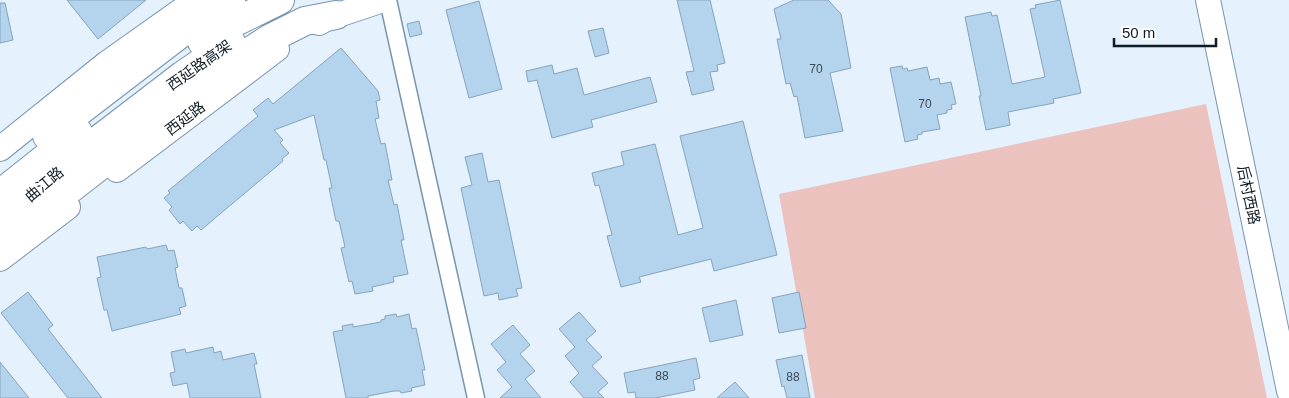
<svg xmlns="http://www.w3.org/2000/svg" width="1289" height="398" viewBox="0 0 1289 398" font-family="Arial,'Noto Sans SC',sans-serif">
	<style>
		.green { fill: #ecc2bf }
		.building { fill: #b4d3ed; stroke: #86a4bd }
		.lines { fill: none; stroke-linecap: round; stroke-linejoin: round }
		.street-casing { stroke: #7795ad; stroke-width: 19 }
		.secondary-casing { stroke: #7795ad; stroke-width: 26 }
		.highway-casing { stroke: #7795ad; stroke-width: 30 }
		.street { stroke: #fff; stroke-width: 16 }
		.secondary { stroke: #fff; stroke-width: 24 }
		.highway { stroke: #fff; stroke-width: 28 }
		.labels { text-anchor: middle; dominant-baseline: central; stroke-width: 5; stroke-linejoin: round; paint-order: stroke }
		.number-label { font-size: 12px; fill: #394a57 }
		.street-label { font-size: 15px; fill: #101c25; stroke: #fff }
	</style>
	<rect width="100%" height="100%" fill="#e5f1fc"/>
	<path class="green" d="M1206,104L1267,398H815L779,194Z"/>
	<path class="building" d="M67,0H146L98,39Z
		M677,0H710L725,63L717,65L718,71L710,72L714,90L692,95L686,72L694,71Z
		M794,0H828L841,14L851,68L830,73L843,131L805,138L797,96L794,97L790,83L786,84L777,39H781L774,9Z
		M1060,0L1081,93L1053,99L1054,103L1008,112L1010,125L986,130L979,96H981L965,17L991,12L992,16L997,15L1012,84L1045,77L1030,9L1036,8L1035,5Z
		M479,1L502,89L469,98L446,10Z
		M0,3H5L13,40L0,43Z
		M419,21L422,34L410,37L407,24Z
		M603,28L609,53L595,57L588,31Z
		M341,48L378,91L380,100L376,101L379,118L375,119L381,144L385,143L392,180H388L394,205L397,204L404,240H401L408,274L393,277L394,282L372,287L373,291L355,294L352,281L349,282L341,248L345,247L339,221H336L329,188H332L326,160H324L314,115L274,130L283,140L280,143L289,153L282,159L283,161L201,230L197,226L192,231L183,221L180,224L169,210L172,207L164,198L170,193L168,191L258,116L253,110L268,98L273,104Z
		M552,65L554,74L577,68L584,95L650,77L657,102L591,120L593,127L552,138L537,80L528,82L526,71Z
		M902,66L903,69L907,68L908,71L927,67L930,80L939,78L940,84L951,82L956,104L951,105L952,109L947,110V113L937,115L940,129L922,132V134L917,135L918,139L905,142L890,68Z
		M743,121L777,255L714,271L711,259L639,277L641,282L621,287L607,236L612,235L599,185L595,186L592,173L624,165L621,152L655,144L678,235L703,228L680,136Z
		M482,153L488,182L499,180L522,288L516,289L518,296L499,300L498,293L484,296L461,188L472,185L465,157Z
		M166,245L168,251L174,250L178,267L175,268L179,288H182L186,306L179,308L181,314L112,331L107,310H104L97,278L101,277L97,257L146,247L147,249Z
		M28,292L53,325L48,329L102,398H68L1,313Z
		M799,292L806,328L779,333L772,298Z
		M736,300L743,335L710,342L702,308Z
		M579,312L596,331L586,340L602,357L592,366L608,383L598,392L604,398H584L570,382L579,373L565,356L575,347L559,329Z
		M396,314L397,317L409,314L412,329L416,328L425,370H422L425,385L411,388L412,391L401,393L400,391H394L368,396V398H346L333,332L343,330L342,326L353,324V327L381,322V320L385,319V316Z
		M513,325L530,345L520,354L535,371L525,379L541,398H500L512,387L497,370L506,362L491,344Z
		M213,347L214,353L221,351L223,360L254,353L257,364H254L261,398H190L187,383L173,386L170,373L175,372L171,352L185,349L186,353Z
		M802,355L810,398H787L784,386L782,387L776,360Z
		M696,358L700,378L693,380L695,390L656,398H636L635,392L628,393L624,373Z
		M0,362L29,398H0Z
		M735,382L749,398H717Z"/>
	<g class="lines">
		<defs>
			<path id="street" d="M388,0L476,398"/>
			<path id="secondary" d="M1208,0L1289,391
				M319,23L326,19L383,0
				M0,149L107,63L196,0
				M117,170L277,49
				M0,259L68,207"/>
			<path id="highway" d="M202,42L221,29L280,0
				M47,136L214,8L231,0
				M0,194L78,132
				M7,216L89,147L183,75L231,42
				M0,234L42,211L228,66L269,39L305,21L336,15"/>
		</defs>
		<use href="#street" class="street-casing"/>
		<use href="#secondary" class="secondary-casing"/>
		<use href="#highway" class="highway-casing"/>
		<use href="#street" class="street"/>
		<use href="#secondary" class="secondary"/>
		<use href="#highway" class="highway"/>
	</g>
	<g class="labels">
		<g class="number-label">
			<text x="816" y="69">70</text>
			<text x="925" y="104">70</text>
			<text x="662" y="376">88</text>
			<text x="793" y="377">88</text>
		</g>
		<g class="street-label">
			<text transform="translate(199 65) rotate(-35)">西延路高架</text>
			<text transform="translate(185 118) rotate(-37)">西延路</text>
			<text transform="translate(44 184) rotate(-40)">曲江路</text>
			<text transform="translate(1249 195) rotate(78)">后村西路</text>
		</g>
	</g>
	<path d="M1114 38v8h102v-8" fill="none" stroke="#101c25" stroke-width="2.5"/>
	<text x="1122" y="38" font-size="15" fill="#101c25" stroke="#ffffff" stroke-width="4" paint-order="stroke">50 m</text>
</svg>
